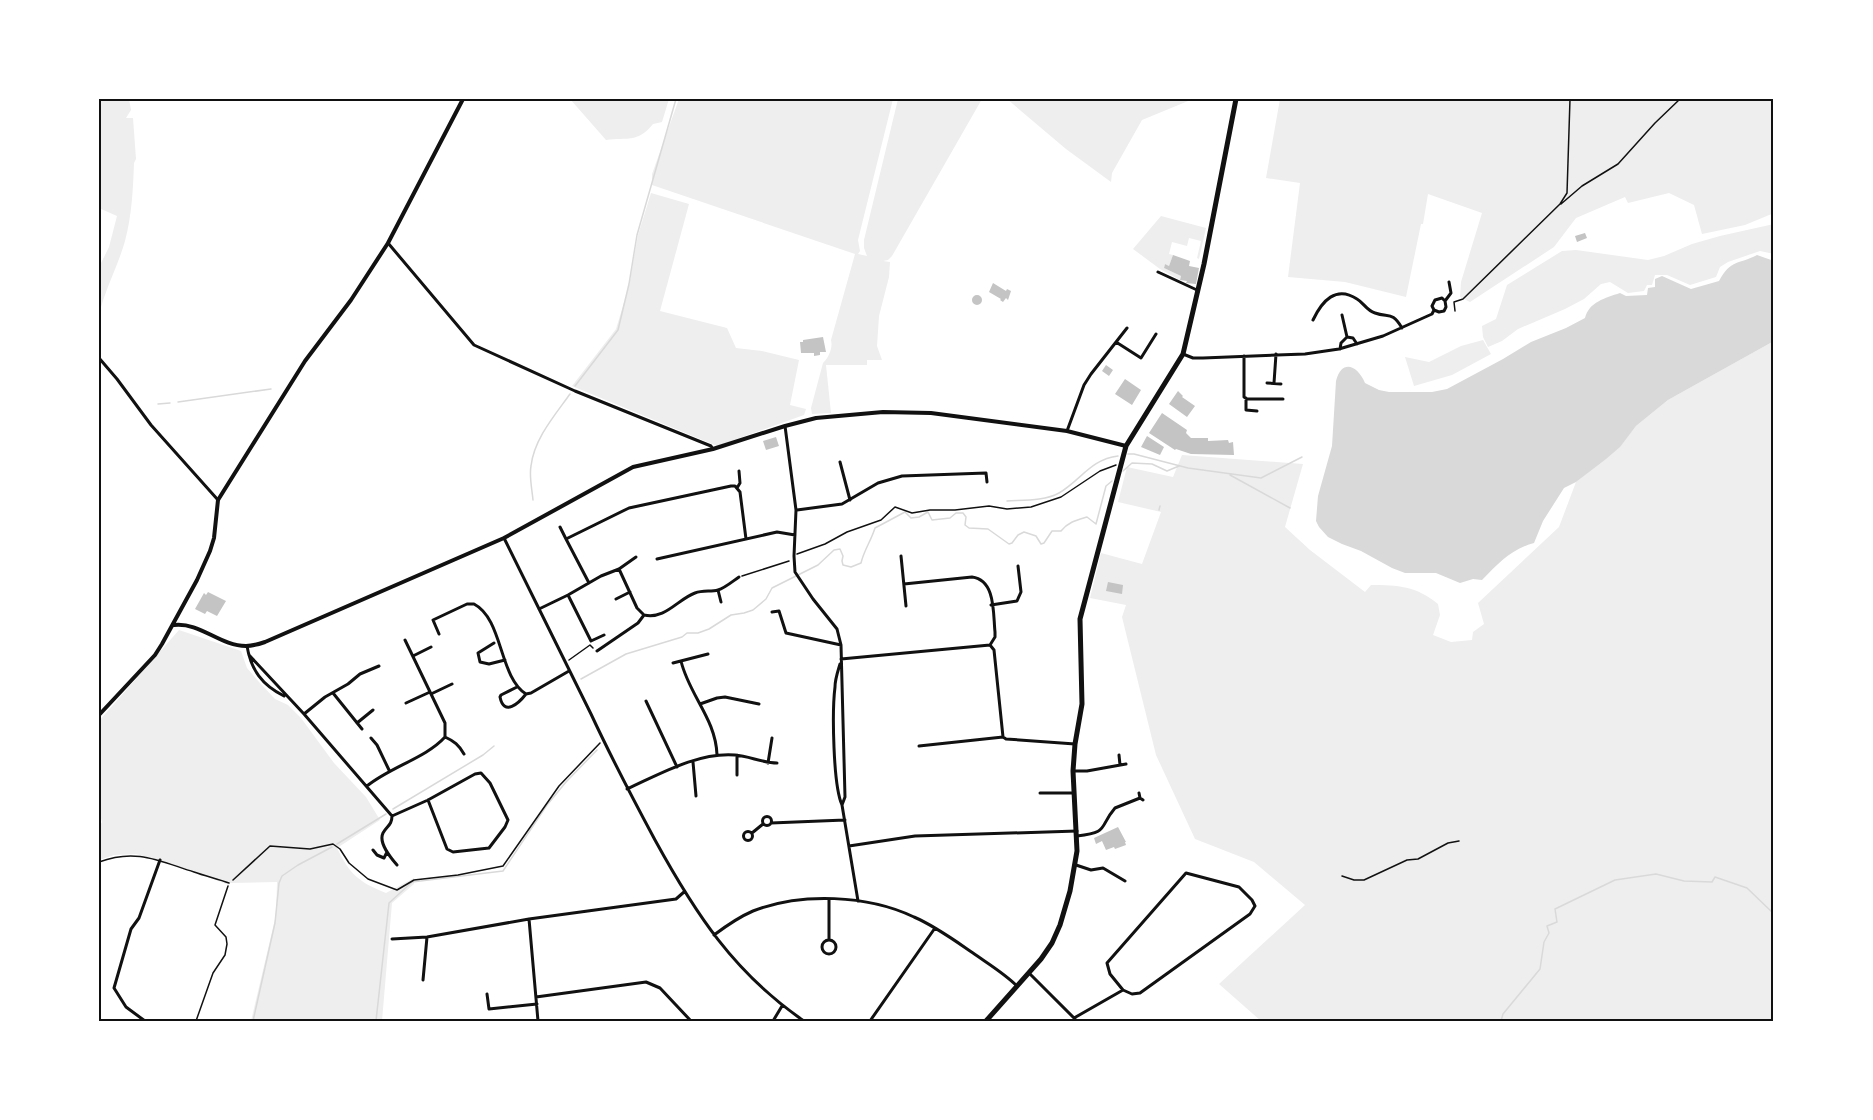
<svg xmlns="http://www.w3.org/2000/svg" width="1873" height="1120" viewBox="0 0 1873 1120" font-family="'IBM Plex Serif',serif">
	<style>
		.green { fill: #eee }
		.water { fill: #d9d9d9 }
		.lines { fill: none; stroke-linecap: round; stroke-linejoin: round }
		.stream { stroke: #d9d9d9; stroke-width: 1.5 }
		.building { fill: #c4c4c4 }
		.path { stroke: #111; stroke-width: 1.5 }
		.service { stroke: #111; stroke-width: 1.5 }
		.minor { stroke: #111; stroke-width: 3 }
		.tertiary { stroke: #111; stroke-width: 4 }
		.primary { stroke: #111; stroke-width: 5 }
		.neatline { fill: none; stroke: #111; stroke-width: 2 }
	</style>
	<rect width="100%" height="100%" fill="#fff"/>
	<path class="green" d="M99,99H129L131,110L126,118H133L136,159L134,163C133,189 132,215 125,241C118,266 105,289 99,315V267L109,247L117,216L99,208Z
		M570,99H669L662,122L653,124C638,143 628,137 606,140Z
		M679,99H893L858,240L860,251L858,254L867,256L864,248V240L898,99H982L892,256L888,260L883,261L890,262L889,277L879,316L877,346L882,360H867V365H826L831,413L812,414L811,408L823,363C829,357 833,348 831,340L855,254L652,185V174Z
		M1007,99H1193L1142,120L1112,173L1111,182L1066,149Z
		M1280,99H1774V213L1745,225L1702,234L1694,205L1669,193L1628,203L1625,197L1576,218L1554,247L1470,302L1460,297L1461,282L1482,213L1428,194L1423,224H1421L1406,297L1345,282L1288,277L1300,183L1266,178Z
		M651,193L689,204L660,311L727,328L736,348L762,351L799,360L790,405L806,409L804,415L717,446L572,386L616,329L629,286L638,235Z
		M1161,216L1206,228L1199,259L1197,258L1201,241L1189,238L1187,246L1172,242L1169,254L1173,255L1169,266L1165,264L1164,268L1181,276L1180,280L1160,269L1133,249Z
		M1774,224V254L1760,251L1728,262L1720,267L1716,277L1690,285L1667,275H1655L1652,285H1647L1644,291L1628,293L1610,282L1601,284L1584,299L1565,309L1518,329L1502,341L1488,347L1483,337L1482,326L1496,319L1507,285L1562,251L1576,250L1648,260L1664,256L1692,244L1720,236Z
		M1483,340L1491,354L1452,375L1414,386L1405,357L1429,362L1461,346Z
		M1774,341V1021H1261L1219,984L1305,905L1254,862L1195,839L1156,755L1122,617L1126,605L1090,598L1101,553L1142,564L1161,512L1118,502L1127,467L1173,477L1182,455L1303,464L1285,527L1310,550L1365,592L1371,585C1398,585 1416,586 1438,604L1440,615L1433,635L1451,642L1472,640L1473,632L1484,624L1478,603L1559,527L1576,482L1619,447L1636,426L1668,400Z
		M179,630L241,651L247,668L259,682L275,699L288,705L301,718L334,763L366,797L380,820L337,848C350,875 359,882 386,893L414,878V884L392,903L382,1021H251L276,915L277,882L230,883L229,885L167,862L136,854L114,855L99,860V827L102,822L99,811V721Z"/>
	<path class="water" d="M1757,255L1774,261V341L1668,400L1636,426L1620,447L1606,459L1576,482L1564,488L1543,521L1534,543C1511,549 1498,564 1482,580L1473,579L1460,583L1436,573H1405L1392,568L1361,551L1342,544L1328,537L1319,527L1316,521L1318,496L1332,446L1336,381C1342,358 1358,366 1365,383L1379,390L1389,392H1432L1447,389L1503,359L1531,342L1566,328L1585,318C1589,302 1605,298 1620,293L1626,296L1647,295L1648,288L1655,287V279L1662,276L1691,289L1719,281C1731,259 1738,265 1757,255Z"/>
	<g class="lines">
		<path class="stream" d="M575,386L618,330L629,284L637,235L676,99
			M178,402L271,389
			M158,404L170,403
			M1128,454H1134L1188,468L1261,478L1302,457
			M1123,471L1132,463L1152,464L1167,471L1179,466
			M1230,475L1290,508
			M533,500C532,489 529,476 531,466C534,439 555,415 570,394
			M1007,501C1023,500 1045,501 1059,493C1080,481 1091,459 1118,456
			M1159,510L1160,506
			M581,679L626,654L682,637L687,633H698L709,629L731,615L744,613L753,610L766,599L772,588L818,565L834,550L840,549L843,556L842,561L843,565L851,567L861,563C864,550 871,541 875,528L905,512L911,518L919,517L928,512L932,520L950,518L956,513H963L966,517L965,525L969,528L988,529L1009,544L1012,543L1018,535L1024,532L1036,536L1041,544L1044,543L1052,531H1061C1068,522 1077,520 1087,517L1096,524L1106,486L1112,481
			M393,809L483,755L494,746
			M337,844L386,814
			M253,1021L275,923L279,883L282,876L298,865L332,847
			M376,1021L389,903L412,882L503,871L547,805L566,782L597,750
			M1501,1021L1503,1014L1540,969L1544,942L1549,933L1547,926L1557,922L1555,909L1615,880L1656,874L1684,881L1712,882L1715,877L1747,888L1774,914"/>
	</g>
	<path class="building" d="M1585,233L1587,238L1577,242L1575,236Z
		M1173,255L1190,261L1189,266L1199,268L1196,284L1186,283L1187,281L1180,280L1181,276L1164,268L1165,264L1169,266Z
		M993,283L1006,291L1007,289L1011,291L1008,300L1006,298L1003,302L1000,300L1001,299L989,292Z
		M972 300a5 5 0 1 1 10 0a5 5 0 1 1-10 0Z
		M823,337L826,352H820V355L814,356V353H801L800,342H803V340Z
		M1106,365L1113,370L1109,376L1102,371Z
		M1125,379L1141,390L1132,405L1115,394Z
		M1178,391L1183,396L1182,397L1195,406L1187,417L1169,404Z
		M1162,413L1187,430L1186,433L1191,438H1208V441L1228,440L1229,443L1233,442L1234,455L1191,454L1176,449L1175,450L1149,433Z
		M1147,436L1164,447L1160,455L1141,447Z
		M776,437L779,446L766,450L763,441Z
		M1108,582L1123,585L1122,594L1106,591Z
		M208,592L226,601L217,616L207,611L205,614L195,609L204,593L206,595Z
		M1118,827L1126,842H1125L1126,845L1115,849L1114,847L1106,850L1102,841L1096,844L1094,838Z"/>
	<g class="lines">
		<path class="path" d="M1561,204L1582,186L1618,164L1655,123L1680,99
			M1455,311L1454,302L1463,299L1560,204L1567,193L1570,99
			M797,554L825,544L847,532L881,520L895,507L912,513L930,510H955L989,506L1007,509L1031,507L1061,497L1100,471L1116,465
			M742,576L789,561
			M569,660L590,645L593,648
			M1342,876L1354,880H1364L1407,860L1418,859L1448,843L1459,841
			M233,880L270,846L310,849L333,844L340,849L349,863L368,879L397,890L414,880L458,875L503,866L559,786L600,743
			M196,1021L213,973L225,955L227,944L226,937L215,925L228,886"/>
		<path class="service" d="M99,862C136,848 159,861 194,872C205,876 218,879 229,883"/>
		<path class="minor" d="M388,243L474,345L575,391L711,446L713,449
			M1158,272L1197,290
			M1434,310L1432,306L1435,300L1442,298L1445,301
			M1342,315L1347,337
			M1313,320C1322,301 1336,285 1357,299C1364,303 1366,310 1375,313C1389,318 1392,311 1402,328
			M1116,342L1141,358L1156,334
			M1340,349L1341,343L1347,337L1353,338L1357,344
			M1183,354L1193,358H1203L1305,354L1339,349L1383,336L1432,314L1434,310L1439,312L1444,311L1446,307L1445,301L1451,293L1449,282
			M1244,356V397L1247,399H1283
			M99,358L117,379L151,425L218,500
			M1267,383L1281,384
			M1274,383L1276,354
			M1246,398V410L1257,411
			M785,426L796,510L794,556L795,572L813,599L837,629L841,645L845,797L842,805
			M1067,431L1084,385L1091,374L1127,328
			M840,462L850,500
			M737,488L740,483L739,471
			M797,510L842,504L878,483L902,476L986,473L987,482
			M560,527L566,539
			M504,538C533,597 562,655 591,714C611,757 633,799 655,840C695,913 734,973 804,1021
			M901,556L906,606
			M657,559L777,532L795,535
			M619,569L637,608L644,615
			M589,583L566,539L629,508L731,486H735L740,492L746,539
			M904,584L972,577C996,580 993,614 995,632V637L990,645
			M718,590L721,602
			M568,595L591,641L604,635
			M616,599L630,592
			M991,605L1017,601L1021,592L1018,566
			M539,609L568,595L601,576L619,569L636,557
			M772,612L779,611L786,633L841,645
			M644,615C665,620 678,599 695,593C703,590 711,592 718,590C725,588 733,581 739,577
			M439,634L433,620L467,604H474C503,619 499,677 526,694L531,693L569,671
			M494,643L478,653L480,662L489,664L505,660
			M990,645L994,650L1003,737
			M247,646C251,670 262,685 284,696
			M597,651L638,623L644,615
			M249,655L304,714L392,816
			M413,656L431,647
			M841,659L990,645
			M681,661C689,695 716,719 717,755
			M673,663L708,654
			M840,664C838,671 835,679 835,687C832,711 833,785 842,805L858,901
			M517,687L501,695L500,697C504,717 519,703 526,694
			M333,693L362,729
			M431,694L452,684
			M646,701L677,767
			M406,703L430,692
			M700,704L717,698L725,697L759,704
			M304,714L325,697L348,684L360,674L379,666
			M357,723L373,710
			M445,737C454,741 459,745 464,754
			M371,738L377,745L389,770
			M919,746L1003,737L1006,739L1075,744
			M1119,755L1120,765
			M693,762L696,796
			M768,763L772,738
			M1073,771H1087L1126,764
			M737,775V755
			M367,786C390,767 426,758 445,737V723L405,640
			M627,789C660,774 698,752 735,755C749,756 763,763 777,763
			M1040,793H1074
			M1139,793L1140,798L1143,800
			M392,816L428,800L475,774L481,773L490,783L508,820L505,827L489,848L453,852L447,849L428,800
			M392,816C392,825 387,826 383,833C378,843 391,858 397,865
			M762.5 821a4.5 4.5 0 1 1 9 0a4.5 4.5 0 1 1-9 0Z
			M771,823L845,820
			M743.5 836a4.5 4.5 0 1 1 9 0a4.5 4.5 0 1 1-9 0Z
			M752,833L763,824
			M1077,836C1110,832 1098,828 1115,808L1140,798
			M849,846L915,836L1077,831
			M373,850L377,855L384,858L387,852
			M1076,865L1091,870L1103,868L1125,881
			M829,900V940
			M529,919L538,1021
			M714,935C726,926 739,917 753,911C801,892 868,895 914,917C935,926 954,940 973,953C987,963 1004,973 1017,986
			M392,939L427,937L529,919L676,899L684,892
			M822 947a7 7 0 1 1 14 0a7 7 0 1 1-14 0Z
			M1029,973L1077,1021
			M423,980L427,937
			M487,994L489,1009L537,1004
			M536,997L646,982L660,988L691,1021
			M1074,1018L1123,990L1132,994L1140,993L1250,914L1255,906L1252,900L1239,887L1186,873L1107,963L1110,974L1123,990
			M145,1021L126,1007L114,988L131,929L139,918L160,860
			M773,1021L782,1006
			M870,1021L935,928"/>
		<path class="tertiary" d="M174,625C200,622 220,646 246,646C253,646 259,644 265,642L504,538L633,467L713,449L785,426L816,418L883,412L931,413L1067,431L1126,446
			M99,715L155,655L162,644L197,580L210,551L214,538L218,500L305,361L351,300L388,243L463,99"/>
		<path class="primary" d="M986,1021L1041,959L1052,943L1060,925L1070,891L1077,851L1073,771L1075,744L1082,704L1080,619L1126,446L1183,354L1204,264L1236,99"/>
	</g>
	<rect width="1873" height="1120" fill="none" stroke="#ffffff" stroke-width="201"/>
	<rect x="100" y="100" width="1672" height="920" class="neatline"/>
</svg>
